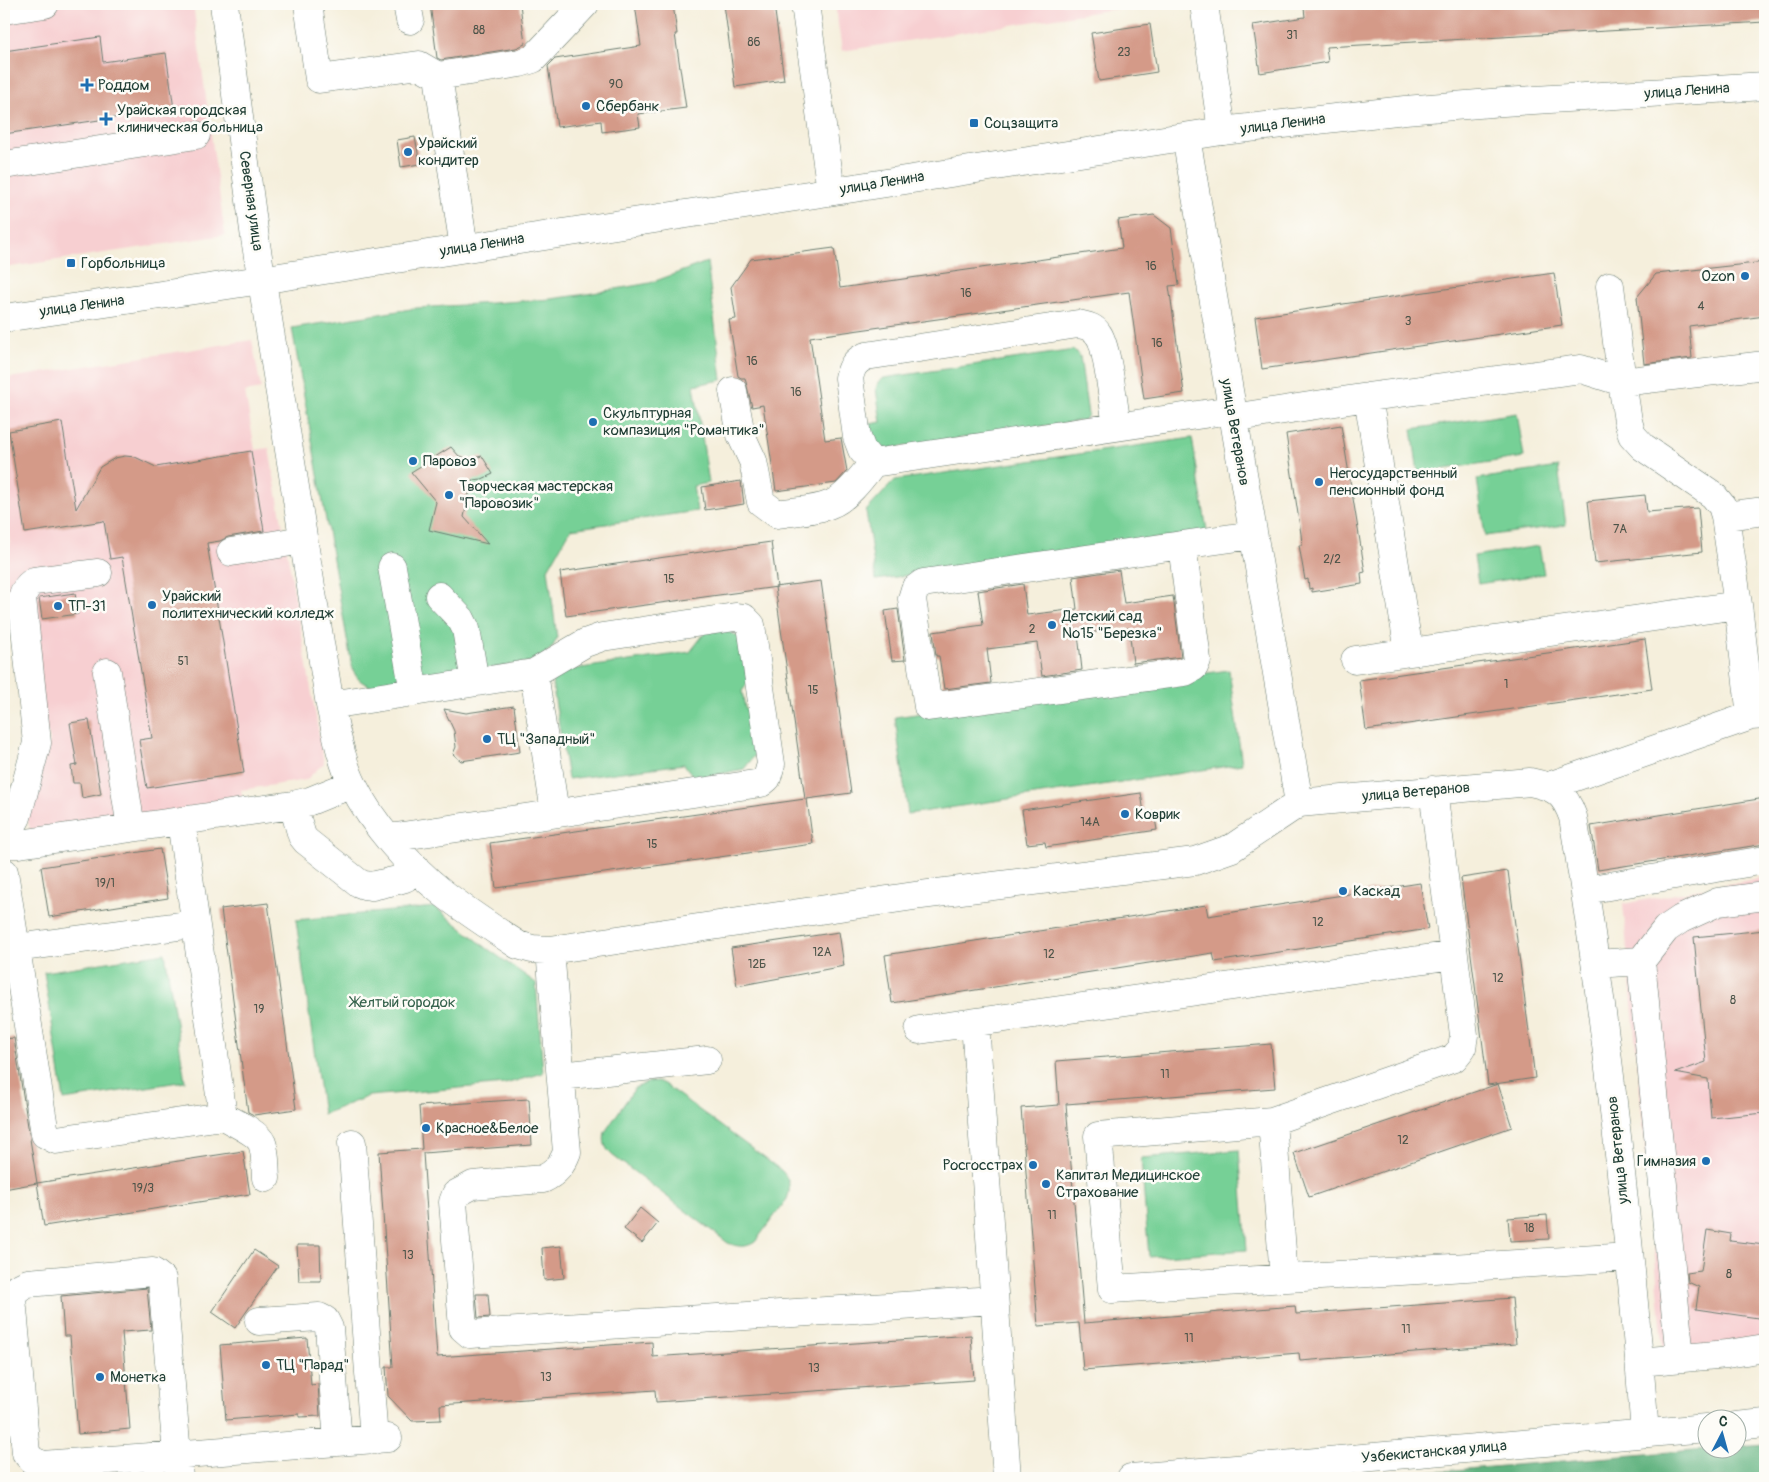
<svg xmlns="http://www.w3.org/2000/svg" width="1769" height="1482" viewBox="0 0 1769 1482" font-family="Pangolin,sans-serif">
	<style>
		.built { fill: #f7cfd1 }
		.green { fill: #76d096; stroke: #4a8665 }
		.forest { fill: #60b27f; stroke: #40785a }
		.building { fill: #d49a88 }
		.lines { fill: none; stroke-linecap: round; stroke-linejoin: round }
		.minor-casing { stroke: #6a7b6f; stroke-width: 29 }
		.major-casing { stroke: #6a7b6f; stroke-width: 29 }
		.minor { stroke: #fff; stroke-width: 28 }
		.major { stroke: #fff; stroke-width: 28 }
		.poi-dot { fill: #1f6fb2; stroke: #fdfcf7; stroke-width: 2 }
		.labels { text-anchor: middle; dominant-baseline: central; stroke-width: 5; stroke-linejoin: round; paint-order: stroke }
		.number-label { font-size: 12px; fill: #4c5449 }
		.poi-label { font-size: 15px; fill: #1f3d34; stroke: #fdfcf7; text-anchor: start }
		.street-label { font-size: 15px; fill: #1f3d34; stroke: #fdfcf7 }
		.park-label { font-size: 15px; fill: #35624c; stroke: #fdfcf7 }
	</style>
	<rect width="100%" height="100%" fill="#fdfcf7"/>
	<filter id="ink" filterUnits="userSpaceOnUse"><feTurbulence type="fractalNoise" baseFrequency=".02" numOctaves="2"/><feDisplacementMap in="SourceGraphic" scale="10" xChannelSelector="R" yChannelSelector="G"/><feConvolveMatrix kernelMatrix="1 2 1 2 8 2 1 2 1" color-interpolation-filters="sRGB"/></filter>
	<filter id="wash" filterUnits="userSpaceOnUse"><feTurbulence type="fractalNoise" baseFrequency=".0096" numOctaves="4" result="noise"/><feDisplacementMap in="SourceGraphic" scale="20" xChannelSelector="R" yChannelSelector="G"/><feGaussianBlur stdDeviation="1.12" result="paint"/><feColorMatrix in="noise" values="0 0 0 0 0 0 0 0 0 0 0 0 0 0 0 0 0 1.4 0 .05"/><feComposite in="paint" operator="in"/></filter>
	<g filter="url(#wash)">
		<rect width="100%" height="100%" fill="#f5efdc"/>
		<path class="built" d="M4,4H193L225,235L4,268Z
			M835,4H1147L842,51Z
			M252,340L261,389L245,392L255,450L269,448L324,763L306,780L241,790L243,801L31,832L26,816L50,740L14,643L4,570V553L10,544L4,509V378L16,377Z
			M1765,877V1359L1665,1367L1623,904Z"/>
		<path class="green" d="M707,262L722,380L694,385L709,483L693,486L697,511L571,529L548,569L557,638L552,648L535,661L372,687C357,680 355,678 351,661L292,328L417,308L551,299L587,294L650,283Z
			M1074,350L1080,356L1088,415L1084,420L879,450L873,448L864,425L881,422L876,389L878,382L884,378Z
			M1517,413L1524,457L1418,473L1412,429Z
			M1192,438L1207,531L876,580L866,511L895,480Z
			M1558,467L1566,525L1485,536L1477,479Z
			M1539,546L1544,574L1478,584L1474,556Z
			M707,630H726L739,637L749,682L742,691L745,708L751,713L755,755L744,769L695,779L684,764L568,779L552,682L561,671L690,652Z
			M1229,670L1242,764L908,814L895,717Z
			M435,907L488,949L536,983L543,1073L505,1084L369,1096L323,1114L296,920Z
			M165,953L185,1081L64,1100L44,972Z
			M657,1081L664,1084L782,1171C790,1180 791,1188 787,1199L755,1242C746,1248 738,1247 728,1243L612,1155C605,1148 603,1143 605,1132L635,1088L649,1082Z
			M1239,1150L1247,1250L1149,1257L1141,1158Z"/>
		<path class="forest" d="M1765,1444V1478H1359L1706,1449L1736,1450L1737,1446Z"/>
		<g id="blocks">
			<path class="building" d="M430,4H520L525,44L516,48L441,60L437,58Z
				M635,4H673L677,34H675L686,108L638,114L640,127L602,132L601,121L557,127L548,66L555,59L641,46Z
				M724,4H774L784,80L735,87Z
				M1352,4H1765V22L1326,47L1328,62L1260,73L1253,25L1305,17L1304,8Z
				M1150,24L1157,72L1099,81L1091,33Z
				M100,37L103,62L166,53L174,109L4,134V51Z
				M415,137L420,164L401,167L397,140Z
				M1154,215L1171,228L1179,285L1169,286L1184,393L1144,399L1129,292L810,337L825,440L841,438L847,471L836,483L776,491L763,405L752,407L745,378H741L738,376L729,320L736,319L731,287L751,259L834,248L840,288L1122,248L1118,220Z
				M1765,262V316L1689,326L1692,358L1644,364L1637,297L1656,274Z
				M1554,273L1562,325L1262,369L1255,317Z
				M62,422L76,509L100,467L115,458L125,456L135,457L156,467L251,451L264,531L228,537L220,541L207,543L244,773L147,788L139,740L152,738L122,557L110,559L104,521L25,533L9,431Z
				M1341,425L1365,572L1361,573L1362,584L1312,592V588L1309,589L1308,579L1305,580L1299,545H1302L1301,534L1286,434Z
				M451,447L459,456L470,459L482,456L493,474L482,479L472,480L464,517L488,544L429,530L436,502L411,472Z
				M741,481L744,504L705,510L702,487Z
				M1645,495L1647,512L1698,508L1702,552L1595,563L1588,501Z
				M771,542L777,587L566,616L560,572Z
				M1119,570L1124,603L1173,596L1181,657L1133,663L1129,628L1078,634L1082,670L1042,676L1037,643L987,649L991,683L944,689L939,656H936L933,632L983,625L978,591L1023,584L1027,615L1077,609L1073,577Z
				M821,581L851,793L807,799L813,844L496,888L490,843L805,799L775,587Z
				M75,593L78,614L42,619L39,598Z
				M898,609L905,660L892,661L885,611Z
				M1645,639L1652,689L1366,730L1359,680Z
				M514,706L520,752L461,761L453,754L456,747L454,731L444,709L466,713Z
				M89,720L101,794L82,798L80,783H73L71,766L77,765L70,723Z
				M1141,793L1144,813L1154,812L1157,830L1046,847L1045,842L1027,844L1022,810Z
				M1765,798V844L1598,870L1591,826Z
				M160,849L168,898L49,917L41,867Z
				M1508,871L1535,1078L1488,1085L1461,878Z
				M1420,883L1428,929L1215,962L1213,953L892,1003L885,955L1206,905L1208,916Z
				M268,903L296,1109L254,1115L248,1112L221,909Z
				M1765,930V1113L1711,1118L1708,1079L1675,1073L1706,1062L1694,937Z
				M839,932L844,966L737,986L731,948Z
				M14,1038L37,1183L4,1189V1039Z
				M1271,1044L1275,1088L1066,1104L1084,1323L1295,1306L1296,1314L1512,1298L1516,1344L1300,1361L1299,1353L1083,1370L1079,1323L1038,1326L1021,1108L1059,1105L1056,1061Z
				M1498,1084L1512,1127L1309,1197L1294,1153Z
				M529,1099L532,1145L423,1153L437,1357L652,1342L653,1357L971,1335L974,1380L656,1402L655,1390L440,1405L441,1420L412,1421L388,1396L386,1367H393L379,1152L422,1149L419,1106Z
				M243,1151L250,1194L44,1226L37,1183Z
				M640,1208L658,1223L642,1243L624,1229Z
				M1547,1215L1549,1239L1510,1241L1508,1218Z
				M1707,1230L1731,1234L1730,1241L1765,1245V1319L1696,1309L1699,1287L1688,1282L1687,1273L1701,1271Z
				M297,1245H320L321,1281H299Z
				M561,1246L564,1278L544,1280L542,1248Z
				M254,1250L278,1266L235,1328L212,1312Z
				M147,1288L151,1330L122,1332L130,1429L78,1434L70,1336H64L61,1296Z
				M476,1294H488L490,1317L478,1318Z
				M307,1338L311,1385L318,1384L320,1416L299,1417V1414L226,1420L220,1345Z"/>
		</g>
	</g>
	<g filter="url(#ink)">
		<use href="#blocks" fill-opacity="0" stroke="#6a7b6f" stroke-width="1"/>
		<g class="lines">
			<defs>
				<path id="minor" d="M224,4L255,238L330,705C336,731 341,761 353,785C372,824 409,866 443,893C466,911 492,928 518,945L532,949L550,950L921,895L1195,861L1232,848L1299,803L1530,782C1555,787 1564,792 1573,817C1607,1021 1629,1227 1645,1433
					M308,4L319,79L419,65L438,76
					M407,4L410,20
					M805,4L831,191
					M1204,4L1222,131
					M4,10L45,4
					M1186,137L1299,803
					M4,165L196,135
					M464,248L438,76L520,63L533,59L585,4
					M1610,286L1622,382L1628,421L1632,435L1643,447L1713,495L1722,506L1725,516L1738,605L1751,716
					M733,391L741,435L753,461L761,502L777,514C794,511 815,511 831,504C847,498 863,476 873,463L1231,410
					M1368,397L1409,652
					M1232,418L1368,397L1581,369L1622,382L1765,365
					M873,463L862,450L857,437L849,378C852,366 855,361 866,356L1078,324C1086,326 1093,326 1098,334C1107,344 1114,409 1117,426
					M1725,516L1765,511
					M1182,545L1197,660L1194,667L1185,672L928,707L912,599L915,589L923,583L1182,545L1253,535
					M231,552L303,540
					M392,567L414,692
					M439,596L461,619L466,629L475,682
					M1355,660L1738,605
					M107,672L131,828
					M534,673L555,813
					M330,705L534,673L585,643L602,637L735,617L744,618L751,625L771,764L767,778L761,783L389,838
					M1549,786L1751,716L1765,715
					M293,805L302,836L306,841L359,883L364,885L372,886L398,880L405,878L415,867
					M4,841L17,817L37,743L22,598C24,590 27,586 34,581L98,573
					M4,844H19L293,805L310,801L352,784
					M4,872L45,1134L56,1140L223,1116L181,821
					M1585,890L1765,860
					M16,948L194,924
					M550,950L567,1152C562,1165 556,1173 543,1179L473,1185L456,1194L453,1202L463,1328L470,1334L994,1300
					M1454,955L1464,1035L1462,1048L1454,1058L1272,1121L1098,1136L1112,1289L1629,1257
					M1641,961L1680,1358
					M1596,964L1641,961L1666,929L1681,919L1718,902L1765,896
					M975,1023L1007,1478
					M919,1030L1454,955L1433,790
					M561,1076L707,1060
					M223,1116C233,1122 257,1132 262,1143C266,1153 265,1167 266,1178
					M1272,1121L1284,1277
					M352,1143L374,1440
					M259,1321L319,1317L325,1320L329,1328L338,1442
					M1639,1362L1727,1354L1765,1348
					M179,1478L177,1455L162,1279L153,1272L28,1283L16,1289L12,1298L26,1453L32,1460L42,1465L177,1455L185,1454L388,1438"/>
				<path id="major" d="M4,318L215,287L1222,131L1405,110L1503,102L1765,86
					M1736,1426L1765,1423
					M1131,1478L1706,1428"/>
			</defs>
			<use href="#minor" class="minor-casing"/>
			<use href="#major" class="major-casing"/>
			<use href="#minor" class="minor"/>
			<use href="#major" class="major"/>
		</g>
	</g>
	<g class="poi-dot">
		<path d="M84.5 77.5h5v5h5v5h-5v5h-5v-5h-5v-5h5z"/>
		<circle cx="586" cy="106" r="5"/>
		<path d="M103.5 111.5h5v5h5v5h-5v5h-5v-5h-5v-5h5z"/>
		<rect x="969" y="118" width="10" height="10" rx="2.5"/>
		<circle cx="408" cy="152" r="5"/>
		<rect x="66" y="258" width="10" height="10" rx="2.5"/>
		<circle cx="1745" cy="276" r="5"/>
		<circle cx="593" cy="422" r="5"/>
		<circle cx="413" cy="461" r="5"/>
		<circle cx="1319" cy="482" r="5"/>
		<circle cx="449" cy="495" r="5"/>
		<circle cx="152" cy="605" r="5"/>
		<circle cx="58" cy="606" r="5"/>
		<circle cx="1052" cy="625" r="5"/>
		<circle cx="487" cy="739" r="5"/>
		<circle cx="1125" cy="814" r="5"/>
		<circle cx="1343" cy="891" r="5"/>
		<circle cx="426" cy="1128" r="5"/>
		<circle cx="1706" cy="1161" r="5"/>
		<circle cx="1033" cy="1165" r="5"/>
		<circle cx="1046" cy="1184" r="5"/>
		<circle cx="266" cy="1365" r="5"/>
		<circle cx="100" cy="1377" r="5"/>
	</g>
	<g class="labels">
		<g class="number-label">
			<text x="479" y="30">88</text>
			<text x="1292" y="35">31</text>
			<text x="754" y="42">86</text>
			<text x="1124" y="52">23</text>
			<text x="616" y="84">90</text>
			<text x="1151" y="266">16</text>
			<text x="966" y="293">16</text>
			<text x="1701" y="306">4</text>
			<text x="1408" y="321">3</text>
			<text x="1157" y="343">16</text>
			<text x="752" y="361">16</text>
			<text x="796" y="392">16</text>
			<text x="1620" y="529">7А</text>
			<text x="1332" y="559">2/2</text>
			<text x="669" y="579">15</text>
			<text x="1032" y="629">2</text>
			<text x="183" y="661">51</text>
			<text x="1506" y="684">1</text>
			<text x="813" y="690">15</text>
			<text x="1090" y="822">14А</text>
			<text x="652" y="844">15</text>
			<text x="105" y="883">19/1</text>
			<text x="1318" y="922">12</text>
			<text x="822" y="952">12А</text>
			<text x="1049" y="954">12</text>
			<text x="757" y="964">12Б</text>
			<text x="1498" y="978">12</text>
			<text x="1733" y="1000">8</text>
			<text x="259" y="1009">19</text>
			<text x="1165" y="1074">11</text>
			<text x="1403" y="1140">12</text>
			<text x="143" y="1188">19/3</text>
			<text x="1052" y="1215">11</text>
			<text x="1529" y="1228">18</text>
			<text x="408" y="1255">13</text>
			<text x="1729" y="1274">8</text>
			<text x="1406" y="1329">11</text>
			<text x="1189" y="1338">11</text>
			<text x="814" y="1368">13</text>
			<text x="546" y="1377">13</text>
		</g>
		<g class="poi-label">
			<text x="98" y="85">Роддом</text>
			<text x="596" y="106">Сбербанк</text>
			<text x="117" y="110">Урайская городская<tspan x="117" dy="17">клиническая больница</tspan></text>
			<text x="984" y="123">Соцзащита</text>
			<text x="418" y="143">Урайский<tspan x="418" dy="17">кондитер</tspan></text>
			<text x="81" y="263">Горбольница</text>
			<text x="1735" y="276" text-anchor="end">Ozon</text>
			<text x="603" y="413">Скульптурная<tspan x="603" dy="17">компазиция "Романтика"</tspan></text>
			<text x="423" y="461">Паровоз</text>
			<text x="1329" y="473">Негосударственный<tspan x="1329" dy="17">пенсионный фонд</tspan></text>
			<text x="459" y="486">Творческая мастерская<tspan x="459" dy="17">"Паровозик"</tspan></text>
			<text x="162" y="596">Урайский<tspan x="162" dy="17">политехнический колледж</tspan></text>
			<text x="68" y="606">ТП-31</text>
			<text x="1062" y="616">Детский сад<tspan x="1062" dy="17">№15 "Березка"</tspan></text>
			<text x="497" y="739">ТЦ "Западный"</text>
			<text x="1135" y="814">Коврик</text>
			<text x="1353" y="891">Каскад</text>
			<text x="436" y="1128">Красное&amp;Белое</text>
			<text x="1696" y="1161" text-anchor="end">Гимназия</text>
			<text x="1023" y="1165" text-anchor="end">Росгосстрах</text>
			<text x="1056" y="1175">Капитал Медицинское<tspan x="1056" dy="17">Страхование</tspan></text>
			<text x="276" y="1365">ТЦ "Парад"</text>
			<text x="110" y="1377">Монетка</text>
		</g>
		<g class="street-label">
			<text transform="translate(1687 91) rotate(-4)">улица Ленина</text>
			<text transform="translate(1283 124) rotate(-7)">улица Ленина</text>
			<text transform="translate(882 183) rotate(-9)">улица Ленина</text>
			<text transform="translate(251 201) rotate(82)">Северная улица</text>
			<text transform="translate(482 245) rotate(-9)">улица Ленина</text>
			<text transform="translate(82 306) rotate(-8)">улица Ленина</text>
			<text transform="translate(1235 432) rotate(80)">улица Ветеранов</text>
			<text transform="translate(1416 792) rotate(-5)">улица Ветеранов</text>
			<text transform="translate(1618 1150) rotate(-96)">улица Ветеранов</text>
			<text transform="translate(1434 1452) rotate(-5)">Узбекистанская улица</text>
		</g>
		<g class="park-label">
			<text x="403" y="1002">Желтый городок</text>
		</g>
	</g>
	<rect width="1769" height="1482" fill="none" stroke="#fdfcf7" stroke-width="20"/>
	<g transform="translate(1722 1434) rotate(6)"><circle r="24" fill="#fdfcf7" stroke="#a4b0a9"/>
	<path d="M0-4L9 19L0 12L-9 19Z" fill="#1f6fb2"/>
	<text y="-8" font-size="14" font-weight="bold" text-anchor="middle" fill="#1f3d34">С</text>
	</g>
</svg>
